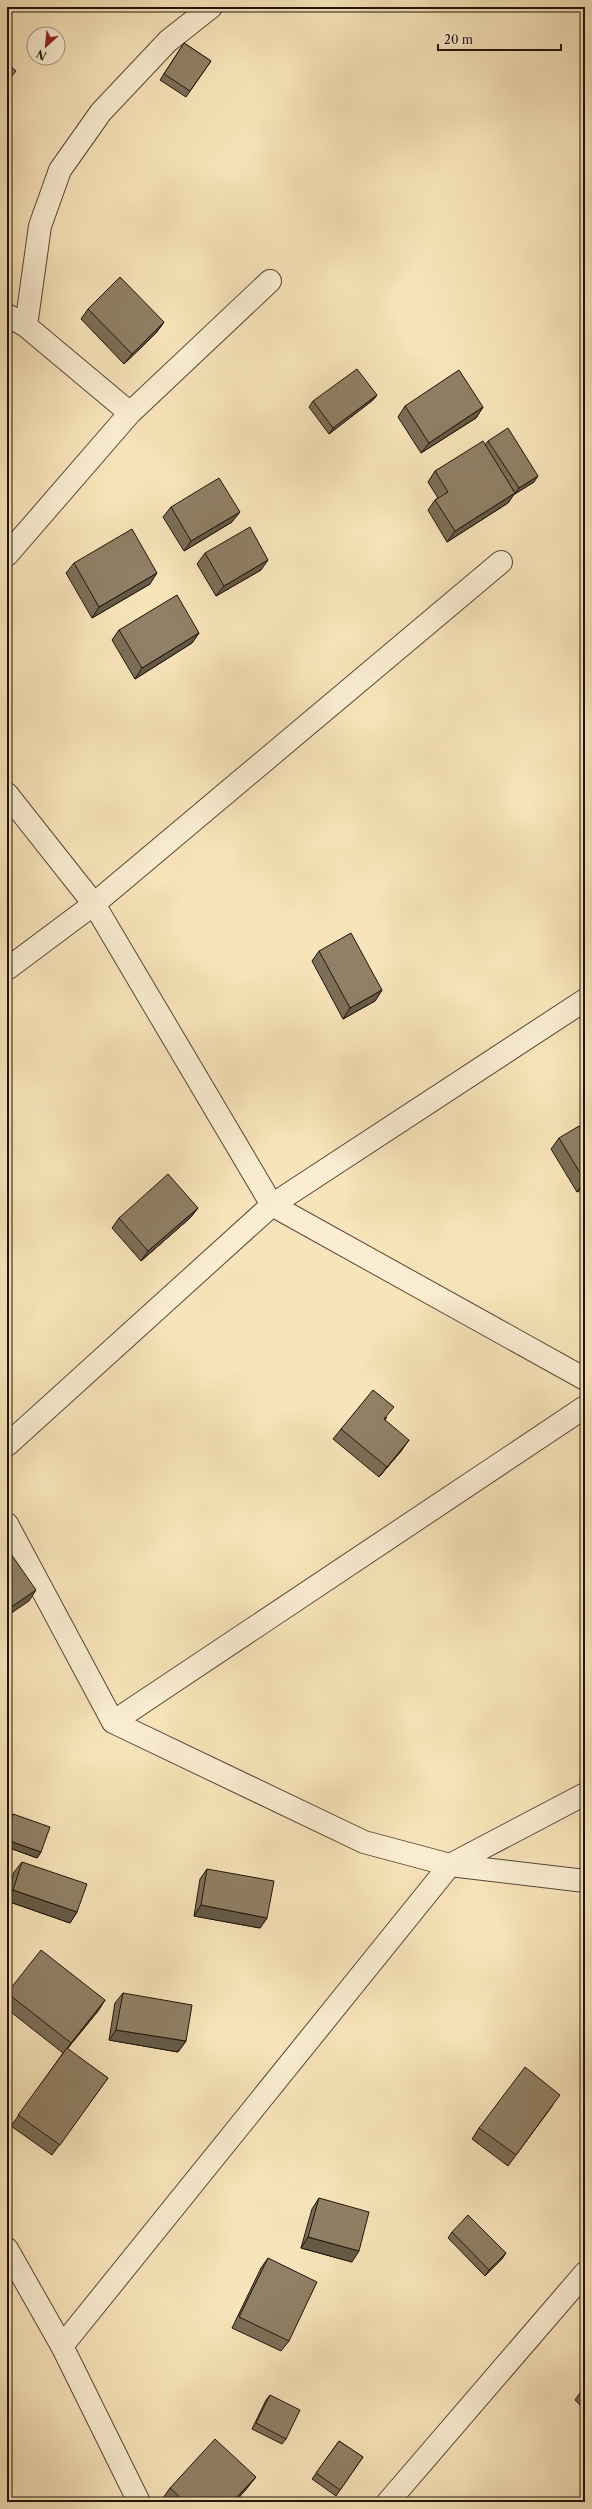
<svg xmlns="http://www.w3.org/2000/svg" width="592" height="2509" viewBox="0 0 592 2509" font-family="'Libre Caslon Text',serif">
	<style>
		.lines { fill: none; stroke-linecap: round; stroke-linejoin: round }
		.street-casing { stroke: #554836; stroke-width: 24 }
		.street { stroke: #faedd2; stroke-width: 22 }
		.wall { fill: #7c6e58; stroke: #1f140a }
		.shaded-wall { fill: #655a47; stroke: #1f140a }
		.building { fill: #908066; stroke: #1f140a }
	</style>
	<rect width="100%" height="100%" fill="#f8e4ba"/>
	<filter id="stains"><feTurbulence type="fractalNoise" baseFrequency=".005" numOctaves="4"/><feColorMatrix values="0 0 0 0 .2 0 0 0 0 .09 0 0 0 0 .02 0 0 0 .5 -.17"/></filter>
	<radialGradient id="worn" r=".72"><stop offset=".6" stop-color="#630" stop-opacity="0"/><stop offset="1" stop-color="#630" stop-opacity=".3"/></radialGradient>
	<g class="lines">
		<defs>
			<path id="street" d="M7,315L26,326L130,413
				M26,326L40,226L60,170L101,112L168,41L211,7
				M7,555L130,413L270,281
				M7,794L94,904L272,1205L585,1379
				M7,969L94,904L501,562
				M7,1445L272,1205L585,1000
				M7,1524L113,1722L364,1842L450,1865L585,1881
				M113,1722L585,1407
				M7,2249L62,2346L139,2502
				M62,2346L450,1865L585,1794
				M388,2502L585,2273"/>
		</defs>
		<use href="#street" class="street-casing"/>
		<use href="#street" class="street"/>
	</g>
	<path class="wall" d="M184,43L211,61L186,97L160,80Z
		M88,309L164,322L156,333L124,364L81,319Z
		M377,395L373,400L329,434L309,407L313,401Z
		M405,406L483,407L476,418L421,453L398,417Z
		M488,441L534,482L514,494L508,503L447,542L428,510L435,500L438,498L428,482L435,471L485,445Z
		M171,507L232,522L184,551L163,517Z
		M205,553L261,570L216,596L197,564Z
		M74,563L150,584L92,618L66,573Z
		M119,630L199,633L192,643L135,679L112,640Z
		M319,951L382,990L375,1001L343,1019L312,961Z
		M585,1135V1187L577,1192L551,1149L559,1138Z
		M198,1208L190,1218L141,1261L112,1228L119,1218Z
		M387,1417L385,1420L402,1450L379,1477L333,1439L341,1429Z
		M13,1814L41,1852L37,1858L7,1847V1826L9,1820Z
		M22,1862L77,1912L70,1923L7,1901V1895L14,1872Z
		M207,1869L267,1918L260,1928L194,1916L200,1879Z
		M7,1993L105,2000L98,2011L67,2049L108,2078L52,2155L11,2126L63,2053L7,2009Z
		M123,1993L186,2041L178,2052L109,2040L115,2003Z
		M553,2105L508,2166L472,2139L479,2128Z
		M319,2198L352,2262L301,2248L312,2209Z
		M452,2232L502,2259L485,2276L448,2238Z
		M268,2258L289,2341L281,2351L232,2328L261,2268Z
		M585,2386V2410L575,2400L582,2390Z
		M270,2395L286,2439L282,2444L252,2429L266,2400Z
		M339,2441L363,2457L336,2496L312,2479Z
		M248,2487L235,2502H167L163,2498L170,2488Z"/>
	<path class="shaded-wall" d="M164,322L156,333L124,364L132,354Z
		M377,395L373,400L329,434L333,428Z
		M483,407L476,418L421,453L429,443Z
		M538,476L534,482L515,494L519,488Z
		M515,493L508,503L447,542L455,531Z
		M240,512L232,522L184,551L191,541Z
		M268,560L261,570L216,596L224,586Z
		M157,573L150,584L92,618L99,607Z
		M199,633L192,643L135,679L142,668Z
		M382,990L375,1001L343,1019L350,1008Z
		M585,1181V1187L577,1192Z
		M198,1208L190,1218L141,1261L148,1251Z
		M409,1440L402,1450L379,1477L387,1467Z
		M36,1590L29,1601L7,1616V1610Z
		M7,1840L41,1852L37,1858L7,1847Z
		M13,1890L77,1912L70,1923L7,1901V1898Z
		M201,1905L267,1918L260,1928L194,1916Z
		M105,2000L98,2011L63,2054L71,2043Z
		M116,2030L186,2041L178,2052L109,2040Z
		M308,2237L359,2251L352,2262L301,2248Z
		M506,2253L502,2259L485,2276L489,2270Z
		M256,2477L248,2487L235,2502H232Z"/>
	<path class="building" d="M184,43L211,61L190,91L164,74Z
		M7,63L16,71L7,82Z
		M120,277L164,322L132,354L88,309Z
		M357,369L377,395L333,428L313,401Z
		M459,370L483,407L429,443L405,406Z
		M508,428L538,476L519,488L488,441Z
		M483,441L515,493L455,531L435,500L448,492L435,471Z
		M219,478L240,512L191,541L171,507Z
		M250,527L268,560L224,586L205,553Z
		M132,529L157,573L99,607L74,563Z
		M177,595L199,633L142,668L119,630Z
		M351,933L382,990L350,1008L319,951Z
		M579,1126L585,1135V1181L559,1138Z
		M168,1174L198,1208L148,1251L119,1218Z
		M373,1390L394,1407L384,1419L409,1440L387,1467L341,1429Z
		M9,1551L36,1590L7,1610V1552Z
		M13,1814L50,1827L41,1852L7,1840V1832Z
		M22,1862L87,1884L77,1912L13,1890Z
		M207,1869L274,1881L267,1918L201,1905Z
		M41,1950L105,2000L71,2043L7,1993Z
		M123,1993L192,2005L186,2041L116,2030Z
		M67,2048L108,2078L60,2145L18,2115Z
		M525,2067L560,2095L516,2155L479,2128Z
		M319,2198L369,2212L359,2251L308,2237Z
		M468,2215L506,2253L489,2270L452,2232Z
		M268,2258L317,2282L289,2341L239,2317Z
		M585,2386V2393L582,2390Z
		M270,2395L300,2410L286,2439L256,2423Z
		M215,2439L256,2477L232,2502H185L170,2488Z
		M339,2441L363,2457L340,2490L316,2473Z"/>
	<rect width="592" height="2509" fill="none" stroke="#f8e4ba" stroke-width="24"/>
	<rect x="8" y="8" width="576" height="2493" fill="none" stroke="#1f140a" stroke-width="2"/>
	<rect x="12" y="12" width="568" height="2485" fill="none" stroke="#1f140a"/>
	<g transform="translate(46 46) rotate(207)"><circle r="19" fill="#faedd2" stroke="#a29682"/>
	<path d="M0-3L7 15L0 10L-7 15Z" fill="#8f2418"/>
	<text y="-6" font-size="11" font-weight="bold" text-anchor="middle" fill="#1f140a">N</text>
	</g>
	<path d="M438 44v6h123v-6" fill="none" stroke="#1f140a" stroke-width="2"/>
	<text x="444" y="44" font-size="12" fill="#1f140a" stroke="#faedd2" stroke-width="3" paint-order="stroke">20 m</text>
	<rect width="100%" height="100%" filter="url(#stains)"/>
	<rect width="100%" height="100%" fill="url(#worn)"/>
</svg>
